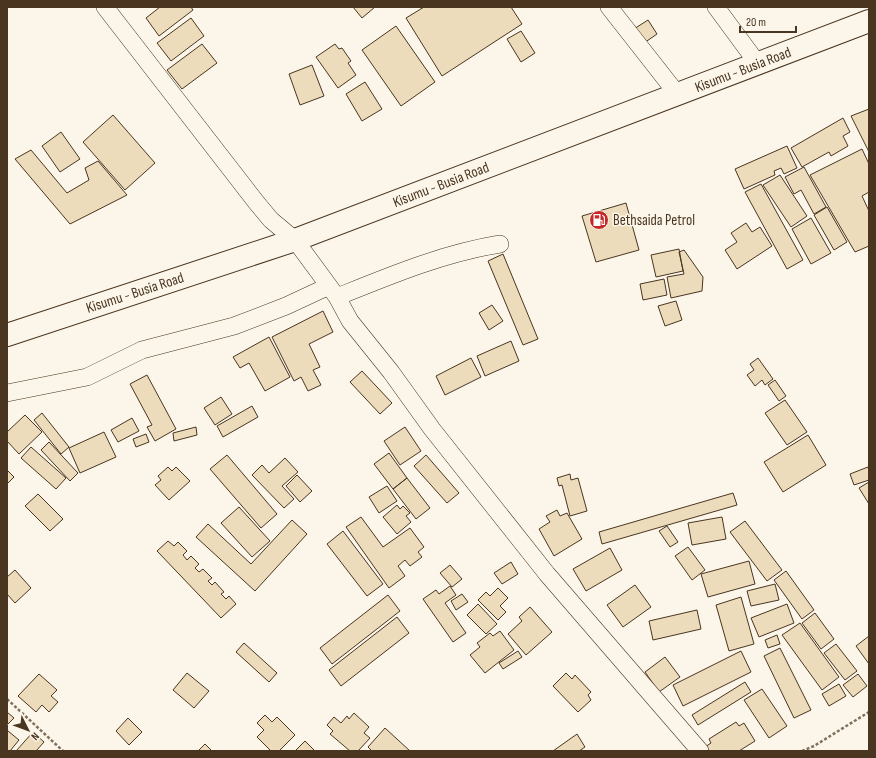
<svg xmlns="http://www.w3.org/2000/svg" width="876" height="758" viewBox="0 0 876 758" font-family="'Sofia Sans Condensed',sans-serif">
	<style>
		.building { fill: #ecdcbc; stroke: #4a3520 }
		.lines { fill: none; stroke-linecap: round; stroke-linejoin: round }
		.minor-casing { stroke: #4a3520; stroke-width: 18 }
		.trunk-casing { stroke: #4a3520; stroke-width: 24 }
		.path { stroke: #7f6f5c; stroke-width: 2.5; stroke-dasharray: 3 2; stroke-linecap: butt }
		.minor { stroke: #fbf6e9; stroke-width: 17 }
		.trunk { stroke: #fbf6e9; stroke-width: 22 }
		.labels { text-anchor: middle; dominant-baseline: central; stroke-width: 3; stroke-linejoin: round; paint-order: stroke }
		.street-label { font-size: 15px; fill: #4a3520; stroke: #fbf6e9 }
		.poi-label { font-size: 15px; fill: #4a3520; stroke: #fbf6e9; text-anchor: start }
	</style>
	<rect width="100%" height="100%" fill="#fbf6e9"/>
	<path class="building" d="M160,7H191L193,10L159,36L146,18Z
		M353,7H375L362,18Z
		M424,7H511L522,24L442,76L406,18Z
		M191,18L204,36L171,61L157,43Z
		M648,20L657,34L644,43L634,29Z
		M396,26L435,82L401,106L362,50Z
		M521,31L535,53L521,62L507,39Z
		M202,44L217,63L182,89L167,70Z
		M335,44L339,49L342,48L351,61L348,63L356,75L338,88L316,57Z
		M312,65L324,96L300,105L289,74Z
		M365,82L382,109L362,121L346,94Z
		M869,109V152L851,116Z
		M113,115L155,163L125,190L83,142Z
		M843,118L850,132L843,136L848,146L831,156L829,152L802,167L791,148Z
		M61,132L80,159L60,172L42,146Z
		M787,146L797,168L784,174L781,168L774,171L775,175L744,189L735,169Z
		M862,149L869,164V192L862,196L869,211V246L855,252L810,175Z
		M31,150L67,193L89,180L85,168L98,161L127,195L70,224L15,159Z
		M804,167L826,207L814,214L801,190L794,194L785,177Z
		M780,175L807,216L791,227L763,185Z
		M761,184L803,260L787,269L745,192Z
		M626,203L639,250L596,262L582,216Z
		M827,207L847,242L834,250L814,215Z
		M811,218L831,253L811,264L792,229Z
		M746,223L752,232L760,227L772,246L737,269L725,250L737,242L731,233Z
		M679,249L683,271L656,277L651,255Z
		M684,250L703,277L702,291L671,298L667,277L684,274L679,252Z
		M503,254L538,339L523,345L488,261Z
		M664,279L667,295L643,300L640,284Z
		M676,301L682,320L665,326L658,306Z
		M492,305L503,321L489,330L479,313Z
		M323,311L333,332L309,344L320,367L313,370L321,385L308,391L301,377L294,381L272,337Z
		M269,337L290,377L265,391L249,363L240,368L233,357Z
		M511,341L519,361L485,376L477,356Z
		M471,358L481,377L445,395L436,376Z
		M758,358L773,379L765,385L762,380L755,386L747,375L754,370L750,364Z
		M362,371L392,403L380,414L350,382Z
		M147,375L176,429L155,441L147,427L152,425L130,384Z
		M775,380L786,396L779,401L768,385Z
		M221,397L232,414L215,425L204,408Z
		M785,400L807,432L787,445L765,413Z
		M252,406L258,417L223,437L217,426Z
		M42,413L69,447L61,454L34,420Z
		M25,415L42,432L19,454L7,441V432Z
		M132,418L139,431L118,442L111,430Z
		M196,427L197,435L174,441L173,433Z
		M405,427L421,451L400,465L384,441Z
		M104,432L116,457L80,473L69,448Z
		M146,434L149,442L136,447L133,439Z
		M808,435L826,465L783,492L764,462Z
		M49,442L78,473L70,481L41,450Z
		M31,447L66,478L56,489L21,458Z
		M389,453L407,478L393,489L374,464Z
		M227,455L277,514L261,528L210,469Z
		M426,455L459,493L447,503L414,466Z
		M285,458L298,472L282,486L294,499L284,508L252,475L262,465L269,473Z
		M168,467L172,471L176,467L190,481L169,500L155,485L161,480L158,476Z
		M868,467L869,471V480L854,485L850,474Z
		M7,470L14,477L7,484Z
		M570,474L571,480L578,478L587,511L570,516L562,485L559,486L557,478Z
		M297,475L312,491L300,502L286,486Z
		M407,478L430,508L416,519L393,489Z
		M869,482V504L859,488Z
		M387,486L397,501L379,513L369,497Z
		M733,493L737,505L602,544L599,532Z
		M38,494L63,519L50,531L25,506Z
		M397,505L400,509L403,506L410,513L406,516L411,522L397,534L383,517Z
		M239,507L270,541L252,557L221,523Z
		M557,510L560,516L567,513L582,539L554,556L539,529L550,522L546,516Z
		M361,517L383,547L410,528L424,547L418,552L422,557L410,566L405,560L398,566L405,576L389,588L346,527Z
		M722,517L726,539L692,545L688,523Z
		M292,520L307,534L255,591L196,537L208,524L251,564Z
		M745,521L782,570L767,581L730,532Z
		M667,526L678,542L670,547L659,531Z
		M343,531L383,584L367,596L327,544Z
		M168,541L174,546L178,542L187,551L183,555L187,560L191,556L199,564L195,568L199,572L203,569L212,578L208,581L212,585L215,582L224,592L221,594L226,599L229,596L236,604L221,618L157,551Z
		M688,547L705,570L692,580L675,556Z
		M610,548L622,570L586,591L573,569Z
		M749,561L755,584L708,597L701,574Z
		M511,562L518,574L502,584L494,573Z
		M450,565L462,579L452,587L440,573Z
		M15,570L31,588L15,603L7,594V577Z
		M786,571L814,610L802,619L774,580Z
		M775,584L779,600L751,606L747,591Z
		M635,585L651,607L623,627L607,605Z
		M450,586L456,595L445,603L466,633L453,642L423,599L436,590L439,594Z
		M498,588L508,598L500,606L506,612L498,620L478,600L486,592L490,596Z
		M462,594L468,602L456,610L451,601Z
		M388,595L400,611L332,664L320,648Z
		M741,597L754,644L729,651L716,605Z
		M478,604L497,624L486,634L467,615Z
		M787,604L794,623L759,637L751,618Z
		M530,607L552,632L526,655L508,634L522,621L519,617Z
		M697,610L701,629L653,640L649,621Z
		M815,613L834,639L821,649L802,623Z
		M397,617L409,633L341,686L329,670Z
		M800,623L839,677L822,690L782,635Z
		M500,631L514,650L485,673L470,655L480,647L477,643L490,633L493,636Z
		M777,635L780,644L768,648L765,640Z
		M869,636V664L856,646Z
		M244,643L277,673L269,682L236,652Z
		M836,644L857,671L845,680L824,653Z
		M780,648L811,710L794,718L764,656Z
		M518,651L522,657L503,669L499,663Z
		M741,651L751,672L683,706L673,685Z
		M665,657L680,677L659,692L645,672Z
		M187,673L209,691L194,708L173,690Z
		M566,673L572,679L575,675L591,692L588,695L591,700L578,712L553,686Z
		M39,674L57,690L51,696L58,702L49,712L42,705L36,712L18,696Z
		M858,674L867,686L853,697L843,685Z
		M745,682L751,692L698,725L692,715Z
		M839,684L846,696L829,706L822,694Z
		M762,689L787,726L769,738L744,700Z
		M7,712L14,718L7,725Z
		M354,713L369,727L364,733L370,738L358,751H350L330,734L333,731L327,725L334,717L341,723L347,716L349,719Z
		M265,715L272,722L277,717L295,735L279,751H271L257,737L264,730L257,723Z
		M128,718L142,732L129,745L116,731Z
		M736,722L739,726L744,723L755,741L739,751H707L705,747L711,743L709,739Z
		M385,728L410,751H372L368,747Z
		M8,731L19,740L10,751H7V733Z
		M33,732L44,742L36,751H16Z
		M577,734L585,747L579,751H553Z
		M305,741L315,751H295Z
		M205,744L212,751H198Z"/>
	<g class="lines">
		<defs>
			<path id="minor" d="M105,7L256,202L271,220L295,240L337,297L350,321L391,372L432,429L547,574L700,751
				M609,7L678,95
				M716,7L758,64
				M337,297C389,276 444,253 500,244
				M7,393L87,377L142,350L234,326L286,306L329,286"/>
			<path id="trunk" d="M7,335L295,240L869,21"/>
		</defs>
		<use href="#minor" class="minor-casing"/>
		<use href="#trunk" class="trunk-casing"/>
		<path class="path" d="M7,699L63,751
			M802,751L814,746L869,712"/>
		<use href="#minor" class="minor"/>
		<use href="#trunk" class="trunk"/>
	</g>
	<defs>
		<symbol id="fuel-disc" viewBox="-11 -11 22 22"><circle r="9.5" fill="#c62828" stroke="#fbf6e9"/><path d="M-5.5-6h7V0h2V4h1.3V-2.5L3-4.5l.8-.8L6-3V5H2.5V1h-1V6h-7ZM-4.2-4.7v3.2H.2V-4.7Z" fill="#fff"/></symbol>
	</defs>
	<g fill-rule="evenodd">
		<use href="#fuel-disc" x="588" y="209" width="22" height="22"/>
	</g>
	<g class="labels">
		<g class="street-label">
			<text transform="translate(743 70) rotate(-21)">Kisumu - Busia Road</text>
			<text transform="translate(441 185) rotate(-21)">Kisumu - Busia Road</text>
			<text transform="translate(135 293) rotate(-18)">Kisumu - Busia Road</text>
		</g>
		<g class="poi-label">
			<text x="613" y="220">Bethsaida Petrol</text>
		</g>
	</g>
	<rect width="876" height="758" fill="none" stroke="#4a3520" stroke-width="16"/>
	<g transform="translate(28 730) rotate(132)" stroke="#fbf6e9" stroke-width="3" paint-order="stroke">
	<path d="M0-3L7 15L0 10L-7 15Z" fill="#4a3520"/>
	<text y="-6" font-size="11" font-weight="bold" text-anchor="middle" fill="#4a3520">N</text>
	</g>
	<path d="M740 26v6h56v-6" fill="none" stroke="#4a3520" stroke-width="2"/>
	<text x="746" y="26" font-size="12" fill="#4a3520" stroke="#fbf6e9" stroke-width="3" paint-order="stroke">20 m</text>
</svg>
